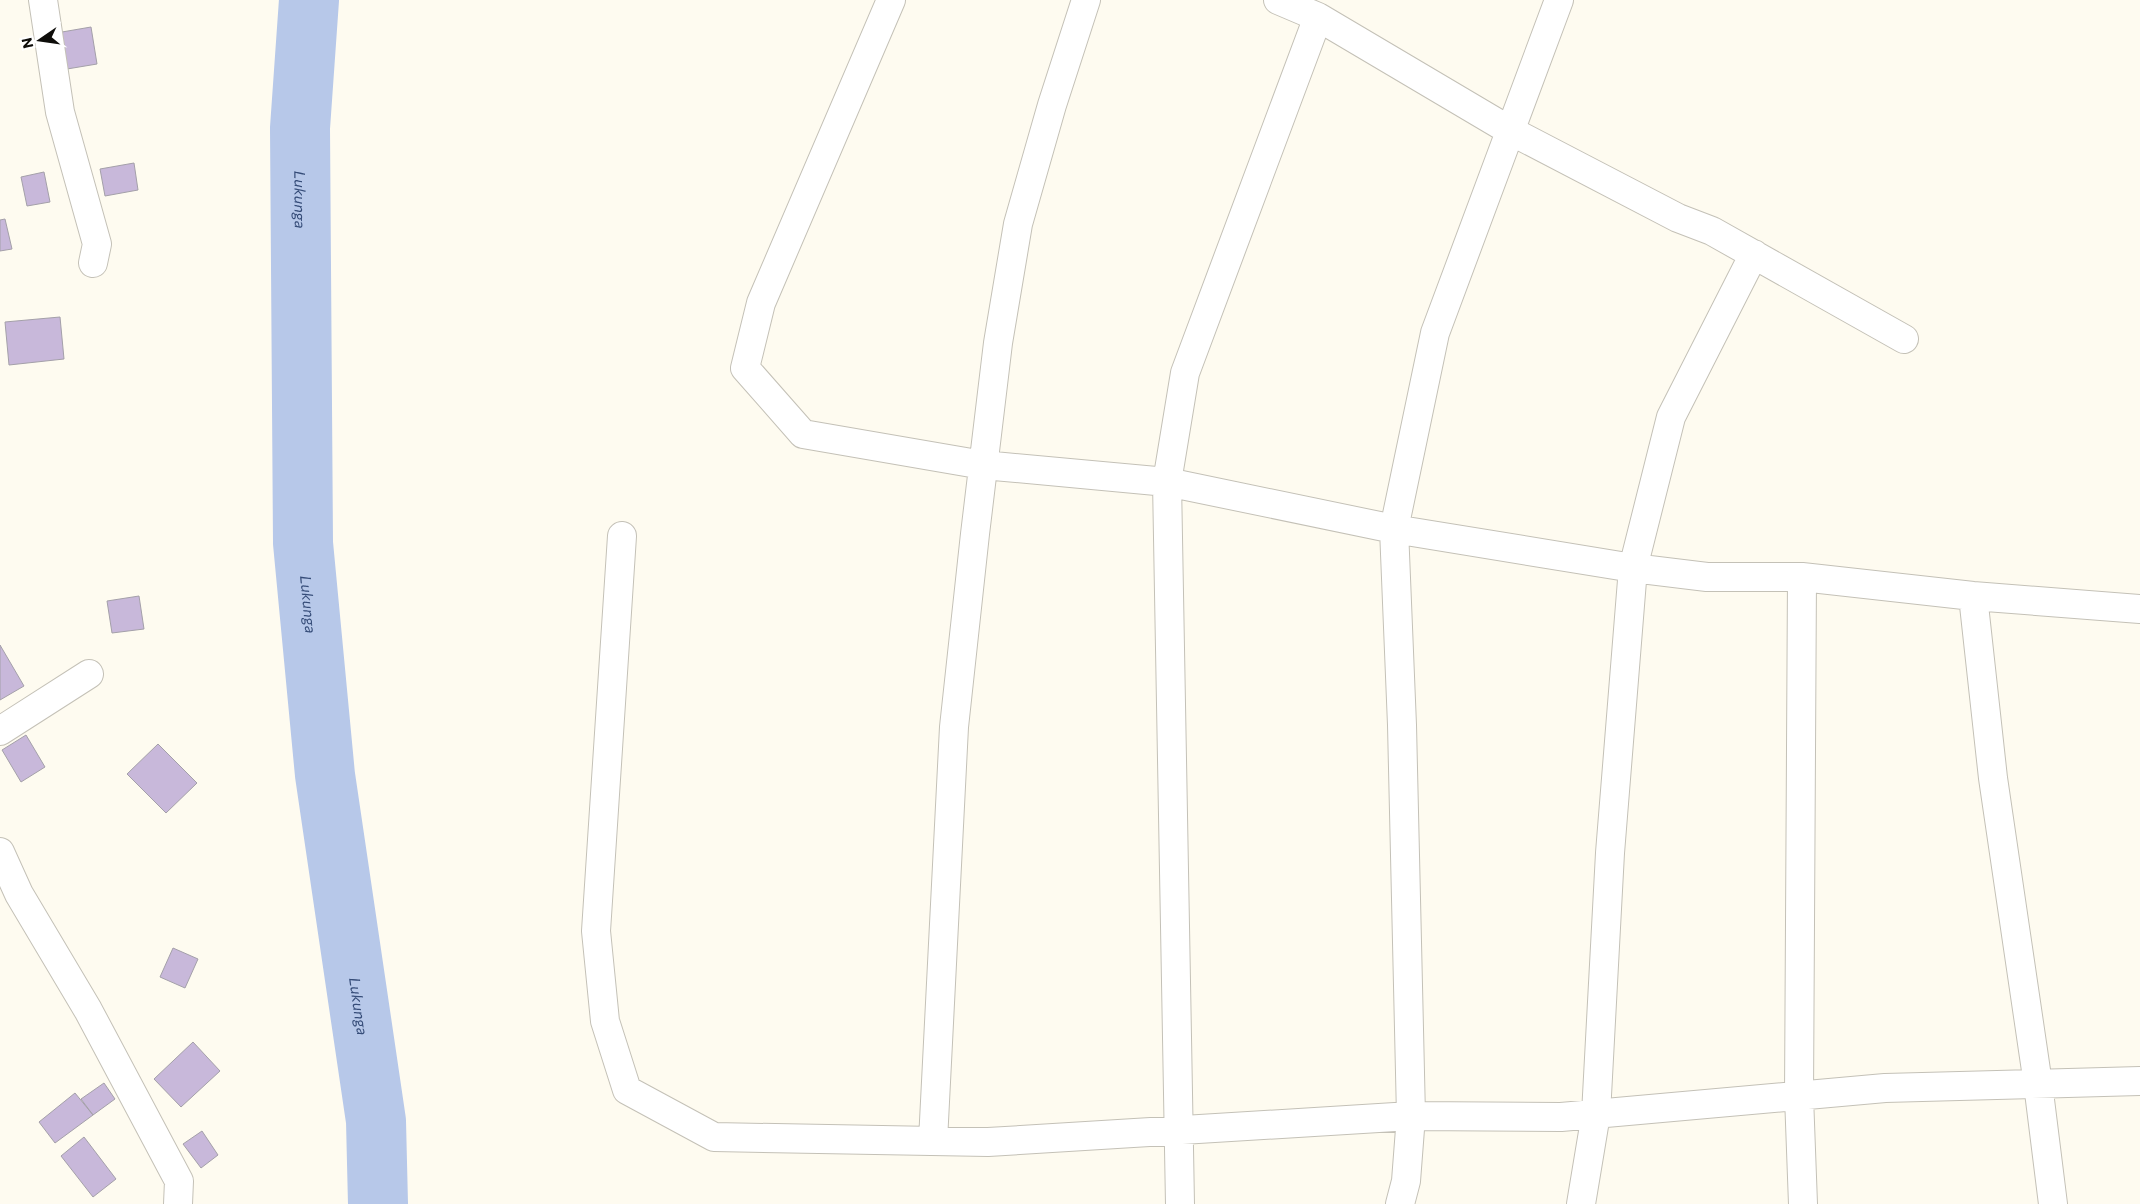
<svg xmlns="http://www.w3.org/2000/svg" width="2140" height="1204" viewBox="0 0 2140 1204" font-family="Commissioner,sans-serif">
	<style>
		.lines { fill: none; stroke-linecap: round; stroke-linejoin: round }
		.river { stroke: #b7c8e9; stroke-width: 60 }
		.building { fill: #c8b8da; stroke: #a4a0a9 }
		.minor-casing { stroke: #c4c1b7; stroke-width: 30 }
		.minor { stroke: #fff; stroke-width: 28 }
		.labels { text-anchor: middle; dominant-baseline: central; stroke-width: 4; stroke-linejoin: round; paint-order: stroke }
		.water-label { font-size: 15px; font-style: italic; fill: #364d79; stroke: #fff }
	</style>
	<rect width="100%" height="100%" fill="#fefbf0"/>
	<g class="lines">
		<path class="river" id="s1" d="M309,0L300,128L303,543L325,775L376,1121L378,1204"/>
	</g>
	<path class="building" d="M91,27L97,64L67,69L62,32Z
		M134,163L138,190L105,196L100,169Z
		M44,172L50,202L27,206L21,177Z
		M5,219L12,249L0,251V220Z
		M60,317L64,359L9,365L5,322Z
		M139,596L144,629L112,633L107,601Z
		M0,645L24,686L0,700Z
		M26,735L45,767L21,782L2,750Z
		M158,744L197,783L166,813L127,774Z
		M173,948L198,959L185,988L160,977Z
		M193,1042L220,1071L181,1107L154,1079Z
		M104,1083L115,1099L93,1115L81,1099Z
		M75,1093L93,1115L55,1143L39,1122Z
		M202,1131L218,1155L201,1168L183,1144Z
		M84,1137L116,1179L93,1197L61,1156Z"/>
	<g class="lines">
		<defs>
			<path id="minor" d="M43,0L60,112L97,244L93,263
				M891,0L761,303L745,368L803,434L983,465L1167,482L1394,529L1633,568L1707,577H1802L1973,596L2140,609
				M1278,0L1318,17L1509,130L1678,218L1712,231L1904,339
				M622,536L596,931L605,1021L627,1090L714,1137L988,1142L1411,1116L1561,1117L1885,1088L2140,1081
				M1802,577L1799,1096L1803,1204
				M1973,596L1993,778L2038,1084L2053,1204
				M0,731L89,674
				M0,852L19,894L88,1010L179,1181L178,1204
				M933,1141L954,727L975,534L998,343L1018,224L1052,105L1086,0
				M1180,1204L1167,482L1185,373L1318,17
				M1400,1204L1406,1181L1411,1116L1402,725L1394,529L1435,333L1559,0
				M1581,1204L1596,1114L1610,853L1633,568L1671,417L1754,254"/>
		</defs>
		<use href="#minor" class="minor-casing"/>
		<use href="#minor" class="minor"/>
	</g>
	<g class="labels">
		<g class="water-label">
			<text stroke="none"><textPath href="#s1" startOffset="200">Lukunga</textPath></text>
			<text stroke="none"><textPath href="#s1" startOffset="605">Lukunga</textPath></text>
			<text stroke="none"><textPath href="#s1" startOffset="1010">Lukunga</textPath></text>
		</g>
	</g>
	<g transform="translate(40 40) rotate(257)" stroke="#ffffff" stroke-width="4" paint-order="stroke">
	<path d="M0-4L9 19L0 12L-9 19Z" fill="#0e0d0a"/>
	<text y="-8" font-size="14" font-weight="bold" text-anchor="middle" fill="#0e0d0a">N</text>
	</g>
</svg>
